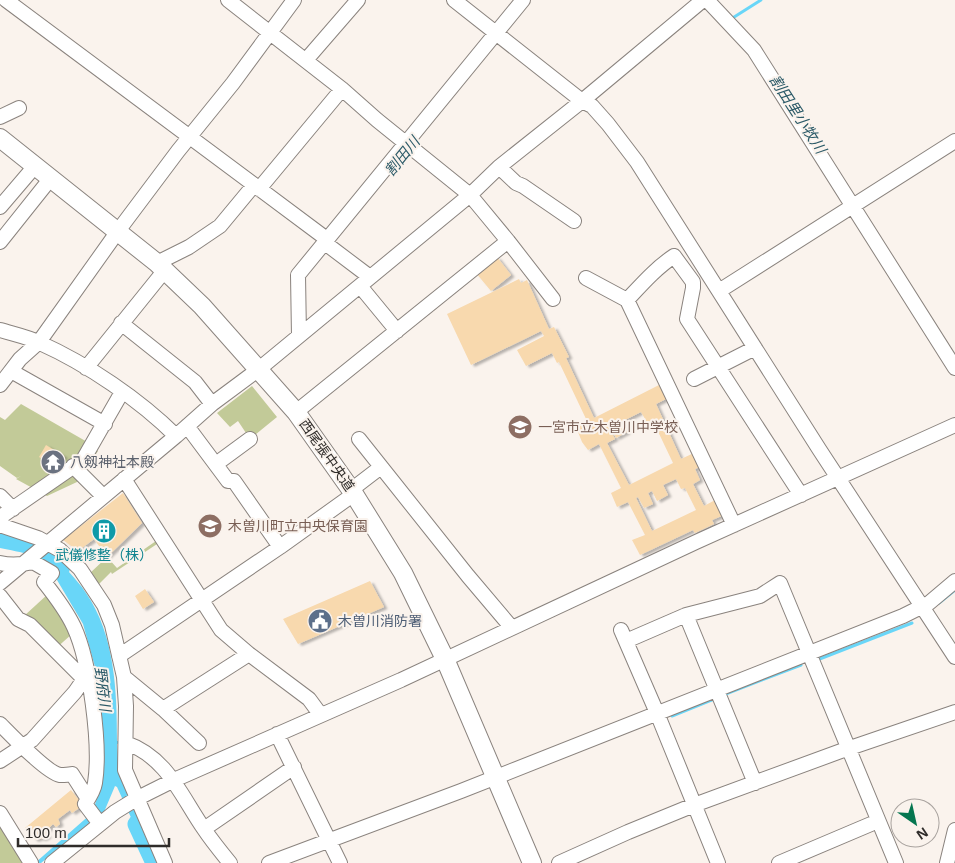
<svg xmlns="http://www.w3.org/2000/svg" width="955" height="863" viewBox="0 0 955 863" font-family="Helvetica,'Noto Sans JP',sans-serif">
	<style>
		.green { fill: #c2ca98 }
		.water { fill: #69d6f8 }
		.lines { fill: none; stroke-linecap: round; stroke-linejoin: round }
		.stream { stroke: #69d6f8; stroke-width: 3 }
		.river { stroke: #69d6f8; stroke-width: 19 }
		.building { fill: #f8d9ae; fill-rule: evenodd; filter: url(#shadow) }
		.minor-casing { stroke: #8a837e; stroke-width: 16 }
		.major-casing { stroke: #8a837e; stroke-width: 20 }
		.minor { stroke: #fff; stroke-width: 14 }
		.major { stroke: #fff; stroke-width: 18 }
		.labels { text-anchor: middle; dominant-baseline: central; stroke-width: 4; stroke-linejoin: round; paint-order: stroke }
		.education-label { font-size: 14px; fill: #785e54; stroke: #faf3ed; text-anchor: start }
		.street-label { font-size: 14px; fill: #2f2c2a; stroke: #faf3ed }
		.worship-label { font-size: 14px; fill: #5b616d; stroke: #faf3ed; text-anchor: start }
		.culture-label { font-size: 14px; fill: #0d838f; stroke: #faf3ed }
		.service-label { font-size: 14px; fill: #4e5e75; stroke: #faf3ed; text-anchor: start }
		.water-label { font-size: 15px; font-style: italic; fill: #2b5a68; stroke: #faf3ed }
	</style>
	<defs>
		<filter id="shadow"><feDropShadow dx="3.5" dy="2" stdDeviation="1" flood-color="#0004"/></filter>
	</defs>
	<rect width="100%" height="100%" fill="#faf3ed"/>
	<path class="green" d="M252,386L277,417L250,439L238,421L230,427L217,413Z
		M21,404L89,443L98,451L77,482L47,496L16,479L21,476L17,478L0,466V417L5,420Z
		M152,531L160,542L112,574L111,572L97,586L88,575L107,557L117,568L156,541L150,533Z
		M48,594L72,634L54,650L24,616Z
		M0,822L27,863H0Z"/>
	<path class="water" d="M0,533C31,539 47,548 71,567L69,572C75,579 81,585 86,593C115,635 117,692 117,741H121L122,743L117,744L118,763L152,844L145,848L117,787L115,786L104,812L41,863H35L92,813L101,787L104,754L103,729L98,676L91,677V675L97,674L83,624L57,580L59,571C47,556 19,552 0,548Z"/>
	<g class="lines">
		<path class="stream" d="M731,19L761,0
			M939,603L955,590
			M817,660L912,623
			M723,695L801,665
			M672,716L714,699"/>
		<path class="river" d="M137,824L155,863"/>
	</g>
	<path class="building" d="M497,257L511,275L491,291L476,273Z
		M519,279L521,283L527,280L549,329L554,327L569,357L566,358L594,418L659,385L666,399L656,404L681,459L696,452L702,466L695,469L700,480L693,484L704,506L717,499L724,515L712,520L714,524L695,533L693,530L640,555L632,540L645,535L628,502L617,507L611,493L621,488L599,444L588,450L582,442L576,427L587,421L559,362L557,363L552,353L526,366L517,350L544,336L541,331L471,365L447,314ZM641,412L648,424L653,421L673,463L629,485L607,443L615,439L609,428L610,427L616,438L627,432L621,422ZM676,479L681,489L685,488L696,510L652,531L636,498L638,497L644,508L653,504L648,493L652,491L657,501L668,495L663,485Z
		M46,445L64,456L56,468L39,457Z
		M123,493L142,523L107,557L94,539L78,551L63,540Z
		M370,581L384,607L298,644L283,619Z
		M145,589L154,602L143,609L135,596Z
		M71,790L82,804H85L72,813L70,810L58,819L60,824L56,827L53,824L45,832L48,836L43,839L40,838L35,840L25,828Z"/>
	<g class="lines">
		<defs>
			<path id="minor" d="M6,0L328,240
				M228,0L342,89L377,120L470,195L508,241L553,299
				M454,0L582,101L592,106L608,124L637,162L819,449L955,657
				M707,0L754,50L955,368
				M306,60L358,0
				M0,117L19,108
				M499,167L516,183L523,186L574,221
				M259,189L342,89
				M0,207L35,166
				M0,242L51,178
				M325,243L370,277
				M157,263L189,247L220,226L254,185
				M586,278L627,300L734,525
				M360,286L397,331
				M719,291L955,141
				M627,300C642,284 656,268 674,256L693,282V288L687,319L801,495
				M121,323L195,382L212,404
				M0,330C13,334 28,337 40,343C87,364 140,400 176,436
				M299,336L298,275L523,0
				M86,368L165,270
				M11,371L105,424
				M694,379L755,348
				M0,385L20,359L39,342L118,231L178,151L233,83L294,0
				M296,412L508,241
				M187,426L228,481H234L280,547
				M359,439L468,576L512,628
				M216,464L250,439
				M73,466L103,496
				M124,479L221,630L249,654L309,699L320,714
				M351,490L381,467
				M0,496L13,509
				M0,525L38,538L60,550L80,569L104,605L112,625L124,677L126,706L125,770L165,863
				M1,526L2,516L83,460L122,392
				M0,563C12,566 21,565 33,562L52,573L44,582C56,597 66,610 74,627C90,662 101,745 95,783C94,790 89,798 85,804L100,824
				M0,583L176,436L212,404L259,369L470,195L499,167L582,101L703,0
				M0,596L18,619L30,625L84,679
				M686,615L755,783
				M621,630L657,713L718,863
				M626,641L686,615L760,596L780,583L896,863
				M119,656L280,547L354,494
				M124,677L163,709L199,743
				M163,709L249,654
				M0,724C10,734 47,773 60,775C64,775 68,775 72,774L88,799
				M277,734L340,863
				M126,743C167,757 181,796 204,829C212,841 221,852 230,863
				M0,761L32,740L75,692L84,679L88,678
				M0,813L31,863
				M204,829L294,767
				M52,863L115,812L136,799L174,780L401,680L696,542L955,425
				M269,863L461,791L903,616L929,603L955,581
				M559,863L628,832L694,805L841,751L955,712
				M779,863L871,824
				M947,863L955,830"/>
			<path id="major" d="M0,138L157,263L202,306L296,412L354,494L403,573L445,659L532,863"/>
		</defs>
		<use href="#minor" class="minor-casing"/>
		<use href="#major" class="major-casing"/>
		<use href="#minor" class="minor"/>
		<use href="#major" class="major"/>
	</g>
	<defs>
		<symbol id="school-disc" viewBox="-11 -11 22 22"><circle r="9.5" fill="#8d6e63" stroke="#faf3ed"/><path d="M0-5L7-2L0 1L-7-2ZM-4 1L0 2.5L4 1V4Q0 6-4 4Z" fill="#fff"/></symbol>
		<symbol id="temple-disc" viewBox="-11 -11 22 22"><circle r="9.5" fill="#6b7280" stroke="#faf3ed"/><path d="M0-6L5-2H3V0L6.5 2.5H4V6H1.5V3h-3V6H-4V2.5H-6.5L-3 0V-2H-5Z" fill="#fff"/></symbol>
		<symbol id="building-disc" viewBox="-11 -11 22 22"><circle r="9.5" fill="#0f9aa8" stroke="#faf3ed"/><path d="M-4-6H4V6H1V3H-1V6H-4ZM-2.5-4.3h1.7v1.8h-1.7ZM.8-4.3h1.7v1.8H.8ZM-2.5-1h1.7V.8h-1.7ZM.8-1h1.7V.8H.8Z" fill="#fff"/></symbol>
		<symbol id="civic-disc" viewBox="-11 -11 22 22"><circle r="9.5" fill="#5c6f8a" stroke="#faf3ed"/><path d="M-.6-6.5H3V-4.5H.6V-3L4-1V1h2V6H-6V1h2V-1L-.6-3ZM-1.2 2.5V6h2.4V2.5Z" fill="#fff"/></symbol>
	</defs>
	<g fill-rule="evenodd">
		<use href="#school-disc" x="506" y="413" width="28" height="28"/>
		<use href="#temple-disc" x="39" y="448" width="28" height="28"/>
		<use href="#school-disc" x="196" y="512" width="28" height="28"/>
		<use href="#building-disc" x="90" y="517" width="28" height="28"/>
		<use href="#civic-disc" x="306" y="607" width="28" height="28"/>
	</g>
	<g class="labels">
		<g class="education-label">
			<text x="538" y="427">一宮市立木曽川中学校</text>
			<text x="228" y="526">木曽川町立中央保育園</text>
		</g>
		<g class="street-label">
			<text transform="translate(327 455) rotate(55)">西尾張中央道</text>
		</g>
		<g class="worship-label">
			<text x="70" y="462">八剱神社本殿</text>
		</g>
		<g class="culture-label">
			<text x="104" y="555">武儀修整（株）</text>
		</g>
		<g class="service-label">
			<text x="338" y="621">木曽川消防署</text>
		</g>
		<g class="water-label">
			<text transform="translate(798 114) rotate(57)">割田里小牧川</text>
			<text transform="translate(402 156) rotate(-51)">割田川</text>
			<text transform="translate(103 689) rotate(83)">野府川</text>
		</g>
	</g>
	<g transform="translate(915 823) rotate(146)"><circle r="24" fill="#faf3ed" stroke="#a9a39f"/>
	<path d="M0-4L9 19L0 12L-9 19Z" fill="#057650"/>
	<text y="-8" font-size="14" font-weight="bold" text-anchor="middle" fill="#2f2c2a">N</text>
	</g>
	<path d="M18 838v8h151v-8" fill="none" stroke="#2f2c2a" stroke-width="2.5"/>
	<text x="25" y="838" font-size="15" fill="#2f2c2a" stroke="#faf3ed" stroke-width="4" paint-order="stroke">100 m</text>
</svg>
